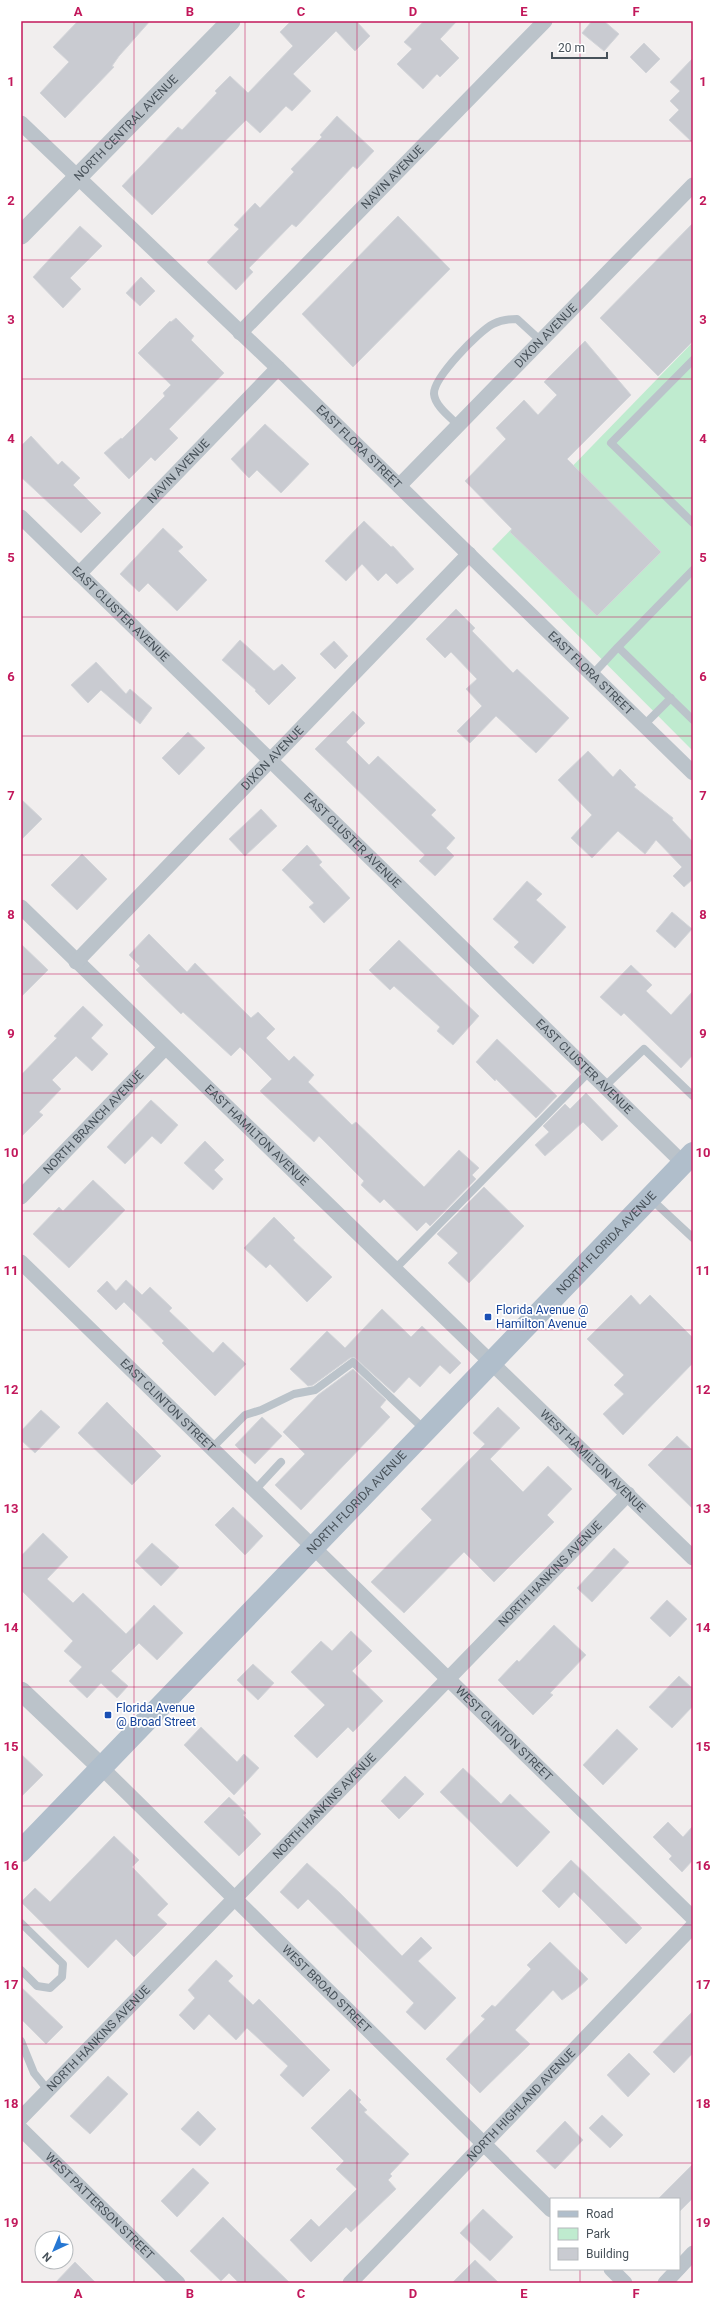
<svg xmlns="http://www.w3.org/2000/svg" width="714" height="2304" viewBox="0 0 714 2304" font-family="Roboto,sans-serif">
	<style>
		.green { fill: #bfebcf }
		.building { fill: #c9cbd1; stroke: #d3d5d9 }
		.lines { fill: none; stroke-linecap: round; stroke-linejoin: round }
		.service { stroke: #bbc3ca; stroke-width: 8 }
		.minor { stroke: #bbc3ca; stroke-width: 15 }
		.tertiary { stroke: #bbc3ca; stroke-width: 19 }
		.primary { stroke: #b0becb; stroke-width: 22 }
		.grid { fill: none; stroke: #c2185b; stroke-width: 1; stroke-opacity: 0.55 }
		.transit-dot { fill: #1a4fb4; stroke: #fff; stroke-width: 1.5 }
		.labels { text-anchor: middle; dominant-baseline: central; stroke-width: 3.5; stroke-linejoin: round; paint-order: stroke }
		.street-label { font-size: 12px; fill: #48525a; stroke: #fff }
		.transit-label { font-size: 12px; fill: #164399; stroke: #fff; text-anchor: start }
		.neatline { fill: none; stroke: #c2185b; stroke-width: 1.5 }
		.grid-label { font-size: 13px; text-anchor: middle; font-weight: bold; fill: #c2185b }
	</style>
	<rect width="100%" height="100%" fill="#f1eeee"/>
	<path class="green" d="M693,342V751L492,549Z"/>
	<path class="building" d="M78,21H150L119,56L112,66L114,67L65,118L40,93L69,62L53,47Z
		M291,21H356L370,36L355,51L336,31L293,74L311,91L292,111L286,106L260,133L246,120L152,215L122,186L178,127L182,130L217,93L215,91L230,76L248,93L293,46L280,32Z
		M424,21H457L440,39L459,58L440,77L437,74L423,89L397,64L412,49L404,42Z
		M592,21H604L619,34L604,51L582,33Z
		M644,43L660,59L646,73L630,57Z
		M693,58V143L669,120L679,110L670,101L680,91L670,82Z
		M337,116L374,151L357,169L353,166L296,227L292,224L249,268L253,272L236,290L207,262L239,229L234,225L255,203L260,208L294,172L291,169L322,137L320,135Z
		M398,216L450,269L353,367L302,314Z
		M693,223V341L658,376L600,318Z
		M80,226L102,246L70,278L81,289L63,308L33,277Z
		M141,277L155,291L140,306L126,293Z
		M176,318L194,336L191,340L224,373L169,429L178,438L155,461L151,457L129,479L104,453L121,438L122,439L165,396L163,393L171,385L138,353L170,321L171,322Z
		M585,341L631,395L567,459L661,552L597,616L510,532L512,529L465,481L506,439L496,428L524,400L538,415L557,395L544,382Z
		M265,424L309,464L281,493L257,470L249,478L231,459Z
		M31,436L58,465L62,461L80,478L73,485L101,513L81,533L21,477V446Z
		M364,521L391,547L393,546L414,569L397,584L386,573L378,581L362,564L346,581L325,561Z
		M163,528L183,547L178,551L207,580L177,611L148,583L139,592L120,574Z
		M456,609L475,628L472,631L513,673L517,669L569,718L536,753L496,716L470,743L457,731L482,706L466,689L477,679L451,652L445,658L426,639Z
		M240,640L274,671L282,664L296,678L269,705L255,691L256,690L222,660Z
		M334,641L348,656L335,669L320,654Z
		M96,662L126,694L130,689L152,708L140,724L101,690L88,703L71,685Z
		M353,711L365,723L346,742L369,765L378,756L436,810L431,815L455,838L446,848L454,856L435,876L419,861L425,855L315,749Z
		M188,732L205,748L179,775L162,758Z
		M588,751L613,777L620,769L636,785L634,787L673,818L672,820L693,842V879L684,887L673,876L682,867L656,840L645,854L618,831L592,858L571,838L592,815L558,780Z
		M21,799L42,819L21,840Z
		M261,809L277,826L245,856L229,839Z
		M307,845L322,862L319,865L350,898L324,923L309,907L314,903L282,870Z
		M82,854L107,879L77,910L51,885Z
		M527,881L542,894L536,900L566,927L533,964L514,947L519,942L493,919Z
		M672,912L692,929L675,948L656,931Z
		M149,934L187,972L195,963L251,1018L258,1012L275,1029L266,1038L289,1061L294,1056L314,1075L308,1082L352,1125L356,1122L424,1187L459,1150L479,1168L472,1175L476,1179L430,1226L426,1222L417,1231L384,1199L380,1203L361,1185L364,1181L319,1136L314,1142L260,1091L272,1079L240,1047L231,1056L183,1012L181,1014L136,970L140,966L129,955Z
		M399,940L479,1016L453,1045L437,1031L440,1027L394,986L390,990L369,970Z
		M21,944L48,970L21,997Z
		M631,965L652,985L646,991L671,1015L693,991V1055L681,1068L624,1013L621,1016L600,997Z
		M83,1006L103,1025L91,1038L108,1054L92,1071L76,1056L52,1080L61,1089L39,1112L43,1115L21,1137V1075L57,1038L54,1036Z
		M497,1039L557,1096L536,1118L496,1079L495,1081L476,1062Z
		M586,1093L618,1126L602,1141L583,1122L545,1156L535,1145L549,1132L543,1126L565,1104L570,1109Z
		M151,1100L178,1125L161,1144L152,1136L125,1164L107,1147Z
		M205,1141L224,1160L214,1170L223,1179L213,1190L184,1163Z
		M93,1180L125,1210L69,1268L33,1234L59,1207L63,1211Z
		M484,1187L524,1226L469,1283L448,1263L458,1253L437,1234Z
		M274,1217L295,1238L293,1240L332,1277L307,1302L270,1264L266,1268L244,1248Z
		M126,1280L142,1295L150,1287L172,1308L169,1311L213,1353L223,1342L246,1364L215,1396L162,1343L164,1341L124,1302L116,1310L97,1291L107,1281L116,1291Z
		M631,1295L640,1305L650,1295L693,1338V1363L623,1435L603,1414L624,1394L614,1385L624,1375L587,1339Z
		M382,1309L411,1337L422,1326L461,1363L450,1374L440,1365L420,1387L409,1377L394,1393L354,1357L350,1358L313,1385L308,1386L290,1369L327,1331L345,1348Z
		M353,1369L386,1400L380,1407L390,1417L301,1510L275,1485L305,1454L283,1432L318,1395Z
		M107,1402L161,1456L132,1485L78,1433Z
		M498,1407L520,1428L490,1459L523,1492L548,1466L572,1489L547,1515L554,1522L494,1582L464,1552L404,1613L371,1582L432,1520L421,1509L485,1444L473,1433Z
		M41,1410L60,1427L35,1453L21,1440V1431Z
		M262,1417L282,1436L255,1464L235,1445Z
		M677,1436L693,1451V1509L648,1465Z
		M233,1507L263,1536L245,1555L215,1525Z
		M43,1533L68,1557L47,1579L73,1603L83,1593L126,1634L154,1605L183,1633L157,1660L139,1643L111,1671L128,1686L117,1698L101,1683L87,1698L69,1681L82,1667L64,1651L73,1641L21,1590V1556Z
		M152,1543L179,1567L161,1586L135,1561Z
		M614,1548L629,1562L592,1602L577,1588Z
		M667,1600L687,1619L670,1637L650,1618Z
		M554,1625L586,1655L550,1693L553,1695L533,1715L498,1680L517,1660L519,1662Z
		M351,1631L372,1651L352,1671L383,1701L353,1732L348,1727L317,1758L294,1736L325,1705L291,1672L321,1641L332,1651Z
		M253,1664L274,1683L258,1700L237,1680Z
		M679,1676L693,1689V1706L672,1728L649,1707Z
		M201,1727L237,1762L244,1754L259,1768L234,1795L184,1745Z
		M617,1729L638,1749L603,1785L583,1765Z
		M21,1754L43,1775L21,1797Z
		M463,1768L501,1804L510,1794L550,1832L517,1867L440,1792Z
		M405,1776L424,1794L399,1819L381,1801Z
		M229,1797L246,1813L243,1815L261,1834L239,1856L204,1822Z
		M668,1822L683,1837L693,1826V1860L682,1872L669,1859L672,1856L653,1837Z
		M114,1836L139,1860L132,1867L168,1904L157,1915L167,1924L134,1957L116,1939L88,1968L21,1902L35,1888L50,1902Z
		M571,1860L642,1928L626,1944L574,1892L559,1908L542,1891Z
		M307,1863L340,1893L402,1956L421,1937L432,1948L418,1961L456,1998L425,2030L406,2012L414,2003L308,1899L298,1909L280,1892Z
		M550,1942L588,1979L576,1990L562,2000L553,1990L515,2030L530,2044L480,2093L446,2059L485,2019L481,2016L492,2005L495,2007L531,1969L527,1965Z
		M216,1960L233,1976L228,1981L253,2005L259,1999L330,2070L303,2097L280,2075L288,2066L247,2028L236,2040L209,2014L194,2030L179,2015L195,1998L188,1990Z
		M21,1987L63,2027L46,2044L21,2019Z
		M693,2011V2053L674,2073L653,2052Z
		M629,2053L650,2074L628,2097L607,2075Z
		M108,2076L128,2094L90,2134L70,2116Z
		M350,2089L361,2100L359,2102L367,2110L364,2112L409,2154L390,2174L392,2176L388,2180L396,2189L351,2232L346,2227L311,2262L290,2240L311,2219L319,2227L357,2189L336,2169L344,2161L311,2128Z
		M198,2111L216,2129L200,2146L181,2129Z
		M602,2115L623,2135L610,2148L589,2128Z
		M565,2121L583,2140L555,2169L536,2151Z
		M693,2164V2198L679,2212V2199H658Z
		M193,2168L209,2183L177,2217L161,2201Z
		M483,2209L513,2237L490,2261L460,2233Z
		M223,2217L254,2248L290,2283H239L229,2273L221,2281L190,2251Z
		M475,2260L499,2283H452Z
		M75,2262L96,2283H55Z"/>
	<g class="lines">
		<path class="service" d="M693,360L611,443L693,523
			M458,425C450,417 435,406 434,394C433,378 479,331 493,324C501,320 508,319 517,319L541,341
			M693,570L618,647L693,720
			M593,674L618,647
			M644,725L671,698
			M604,1087L644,1049L693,1096
			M651,1199L693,1238
			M396,1268L589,1072
			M212,1448L245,1415L261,1410L294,1394L315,1390L353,1362L425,1430
			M255,1490L281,1462
			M21,1923L63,1964L62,1977L50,1988L37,1986L21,1970
			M21,2041L34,2073L48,2090"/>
		<g class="minor">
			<path id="s1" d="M21,123L278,368L693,773"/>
			<path id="s2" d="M240,333L545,21"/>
			<path id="s3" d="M399,486L693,185"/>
			<path id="s4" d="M21,517L683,1163"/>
			<path id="s5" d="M79,574L278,368"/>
			<path id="s6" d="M21,907L693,1558"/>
			<path id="s7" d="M76,962L469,554"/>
			<path id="s8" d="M21,1197L165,1048"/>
			<path id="s9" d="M21,1262L693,1918"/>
			<path id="s10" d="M102,1768L551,2210"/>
			<path id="s11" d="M21,2118L628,1494"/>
			<path id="s12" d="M21,2129L178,2283"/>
			<path d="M679,2268L693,2253"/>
			<path d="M611,2269L625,2283"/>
			<path id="s13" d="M350,2283L693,1926"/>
			<path d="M665,2283L678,2269"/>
		</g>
		<g class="tertiary">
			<path id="s14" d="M21,235L231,21"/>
			<path d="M21,1691L102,1768"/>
		</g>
		<path class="primary" id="s15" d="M21,1851L693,1153"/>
	</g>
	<path class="grid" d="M134,21V2283M245,21V2283M357,21V2283M469,21V2283M580,21V2199M21,141H693M21,260H693M21,379H693M21,498H693M21,617H693M21,736H693M21,855H693M21,974H693M21,1093H693M21,1211H693M21,1330H693M21,1449H693M21,1568H693M21,1687H693M21,1806H693M21,1925H693M21,2044H693M21,2163H693M580,2269V2283"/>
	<g class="transit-dot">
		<rect x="484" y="1313" width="8" height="8" rx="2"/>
		<rect x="104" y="1711" width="8" height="8" rx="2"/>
	</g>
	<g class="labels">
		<g class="street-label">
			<text stroke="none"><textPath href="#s14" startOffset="150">NORTH CENTRAL AVENUE</textPath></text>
			<text stroke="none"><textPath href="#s2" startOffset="218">NAVIN AVENUE</textPath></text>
			<text stroke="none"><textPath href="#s3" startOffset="210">DIXON AVENUE</textPath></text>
			<text stroke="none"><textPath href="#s1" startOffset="468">EAST FLORA STREET</textPath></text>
			<text stroke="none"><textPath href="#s5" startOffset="143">NAVIN AVENUE</textPath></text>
			<text stroke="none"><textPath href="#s4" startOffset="139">EAST CLUSTER AVENUE</textPath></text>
			<text stroke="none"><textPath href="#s1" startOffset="792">EAST FLORA STREET</textPath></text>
			<text stroke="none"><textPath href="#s7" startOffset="283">DIXON AVENUE</textPath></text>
			<text stroke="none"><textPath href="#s4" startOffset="463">EAST CLUSTER AVENUE</textPath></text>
			<text stroke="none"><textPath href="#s4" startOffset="787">EAST CLUSTER AVENUE</textPath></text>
			<text stroke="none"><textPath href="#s8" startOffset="104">NORTH BRANCH AVENUE</textPath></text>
			<text stroke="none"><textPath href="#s6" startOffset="328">EAST HAMILTON AVENUE</textPath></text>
			<text stroke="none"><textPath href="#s15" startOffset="844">NORTH FLORIDA AVENUE</textPath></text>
			<text stroke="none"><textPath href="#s9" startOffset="205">EAST CLINTON STREET</textPath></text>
			<text stroke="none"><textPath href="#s6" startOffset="796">WEST HAMILTON AVENUE</textPath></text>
			<text stroke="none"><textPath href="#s15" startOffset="484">NORTH FLORIDA AVENUE</textPath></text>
			<text stroke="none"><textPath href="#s11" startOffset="759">NORTH HANKINS AVENUE</textPath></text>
			<text stroke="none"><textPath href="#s9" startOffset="675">WEST CLINTON STREET</textPath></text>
			<text stroke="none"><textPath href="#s11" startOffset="435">NORTH HANKINS AVENUE</textPath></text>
			<text stroke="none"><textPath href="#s10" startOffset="315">WEST BROAD STREET</textPath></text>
			<text stroke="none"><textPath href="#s11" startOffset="111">NORTH HANKINS AVENUE</textPath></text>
			<text stroke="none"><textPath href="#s13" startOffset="247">NORTH HIGHLAND AVENUE</textPath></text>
			<text stroke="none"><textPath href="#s12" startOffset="110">WEST PATTERSON STREET</textPath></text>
		</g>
		<g class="transit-label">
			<text x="496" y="1310">Florida Avenue @<tspan x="496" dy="14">Hamilton Avenue</tspan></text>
			<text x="116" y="1708">Florida Avenue<tspan x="116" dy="14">@ Broad Street</tspan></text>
		</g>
	</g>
	<rect width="714" height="2304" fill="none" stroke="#ffffff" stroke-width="44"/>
	<rect x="550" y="2198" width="130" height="72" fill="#ffffff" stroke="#b6babd"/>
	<rect x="558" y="2211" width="20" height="6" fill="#b0becb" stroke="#b6babd"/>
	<text x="586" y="2218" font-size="12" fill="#48525a">Road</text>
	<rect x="558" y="2228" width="20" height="12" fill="#bfebcf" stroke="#b6babd"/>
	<text x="586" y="2238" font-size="12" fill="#48525a">Park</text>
	<rect x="558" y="2248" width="20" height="12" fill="#c9cbd1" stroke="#b6babd"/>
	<text x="586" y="2258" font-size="12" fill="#48525a">Building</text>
	<g transform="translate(54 2250) rotate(224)"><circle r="19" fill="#ffffff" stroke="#b6babd"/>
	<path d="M0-3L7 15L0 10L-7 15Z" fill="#2677d3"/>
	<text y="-6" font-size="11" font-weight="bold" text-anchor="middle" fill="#48525a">N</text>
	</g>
	<path d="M552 52v6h55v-6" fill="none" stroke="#48525a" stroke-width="2"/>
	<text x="558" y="52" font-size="12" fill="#48525a" stroke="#ffffff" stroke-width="3" paint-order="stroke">20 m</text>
	<rect x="22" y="22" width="670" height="2260" class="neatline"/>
	<g class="grid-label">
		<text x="78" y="16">A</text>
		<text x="190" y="16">B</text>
		<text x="301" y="16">C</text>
		<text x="413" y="16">D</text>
		<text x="524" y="16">E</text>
		<text x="636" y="16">F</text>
		<text x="11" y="86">1</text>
		<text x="703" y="86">1</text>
		<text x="11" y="205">2</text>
		<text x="703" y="205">2</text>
		<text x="11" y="324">3</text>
		<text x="703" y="324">3</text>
		<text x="11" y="443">4</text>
		<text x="703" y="443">4</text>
		<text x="11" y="562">5</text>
		<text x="703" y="562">5</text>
		<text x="11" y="681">6</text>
		<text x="703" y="681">6</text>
		<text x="11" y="800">7</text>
		<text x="703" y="800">7</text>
		<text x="11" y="919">8</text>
		<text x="703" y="919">8</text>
		<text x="11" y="1038">9</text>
		<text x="703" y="1038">9</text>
		<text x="11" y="1157">10</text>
		<text x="703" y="1157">10</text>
		<text x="11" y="1275">11</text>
		<text x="703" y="1275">11</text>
		<text x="11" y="1394">12</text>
		<text x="703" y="1394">12</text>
		<text x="11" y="1513">13</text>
		<text x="703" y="1513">13</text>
		<text x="11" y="1632">14</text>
		<text x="703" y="1632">14</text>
		<text x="11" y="1751">15</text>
		<text x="703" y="1751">15</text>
		<text x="11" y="1870">16</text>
		<text x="703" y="1870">16</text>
		<text x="11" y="1989">17</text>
		<text x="703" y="1989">17</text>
		<text x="11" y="2108">18</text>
		<text x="703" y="2108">18</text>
		<text x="11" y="2227">19</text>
		<text x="703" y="2227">19</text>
		<text x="78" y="2298">A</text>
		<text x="190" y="2298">B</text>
		<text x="301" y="2298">C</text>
		<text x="413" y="2298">D</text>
		<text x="524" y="2298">E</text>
		<text x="636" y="2298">F</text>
	</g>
</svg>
